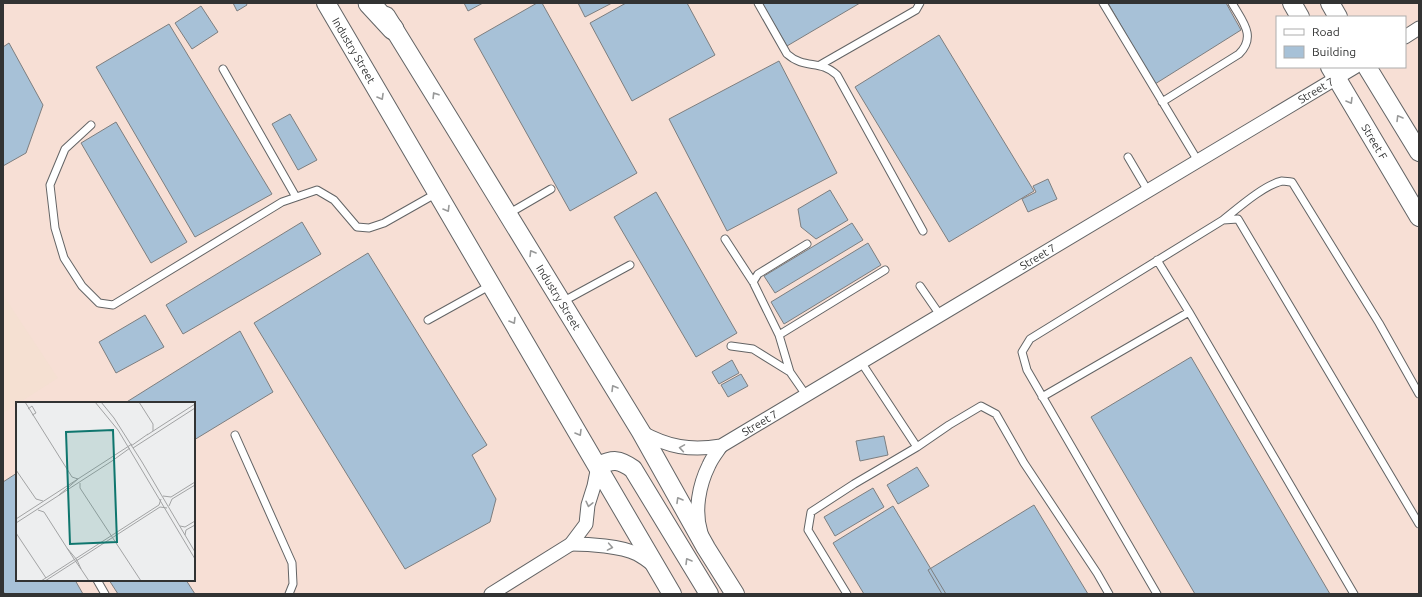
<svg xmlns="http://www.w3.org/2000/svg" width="1422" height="597" viewBox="0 0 1422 597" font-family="Ubuntu,sans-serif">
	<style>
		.industrial { fill: #f7dfd5; fill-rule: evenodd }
		.medical { fill: #f5e0d2 }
		.building { fill: #a7c1d7; stroke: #7d7e7f }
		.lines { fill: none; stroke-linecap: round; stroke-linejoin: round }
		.lane-casing { stroke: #636465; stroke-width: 9 }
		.street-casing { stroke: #636465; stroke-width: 15 }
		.secondary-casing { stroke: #636465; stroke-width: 20 }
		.primary-casing { stroke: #636465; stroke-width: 23 }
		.lane { stroke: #fff; stroke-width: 7 }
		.street { stroke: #fff; stroke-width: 13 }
		.secondary { stroke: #fff; stroke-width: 18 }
		.primary { stroke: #fff; stroke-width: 21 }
		.oneway { stroke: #989999 }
		.labels { text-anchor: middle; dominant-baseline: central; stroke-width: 3; stroke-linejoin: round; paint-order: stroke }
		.street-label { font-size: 11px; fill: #323333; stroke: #fff }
		.inset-road { fill: none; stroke: #a2a3a4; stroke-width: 1 }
		.view { fill: #0f766e; fill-opacity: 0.15; stroke: #0f766e; stroke-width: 2 }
		.inset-edge { fill: none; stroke: #323333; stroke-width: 2 }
	</style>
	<rect width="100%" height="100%" fill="#edeeef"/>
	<path class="industrial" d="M3,3H1419V594H3ZM1277,17H1405V67H1277ZM17,403H194V580H17Z"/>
	<path class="medical" d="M3,295L58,378L3,413Z"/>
	<path class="building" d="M233,3H246L247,5L237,11Z
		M464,3H483L468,11Z
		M537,3H542L637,173L570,211L474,39Z
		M578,3H612L585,17Z
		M626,3H687L715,55L632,101L590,23Z
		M762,3H860L787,46Z
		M1108,3H1226L1241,30L1155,84Z
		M201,6L218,32L192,49L175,23Z
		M169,24L272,194L195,237L96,67Z
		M939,35L1034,191L949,242L855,87Z
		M9,43L43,105L26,153L3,166V47Z
		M779,61L837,173L727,231L669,119Z
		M290,114L317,160L298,170L272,124Z
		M116,122L187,242L151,263L81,143Z
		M1048,179L1057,199L1028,212L1022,199L1036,192L1033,186Z
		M830,190L848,220L816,239L801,227L798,209Z
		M656,192L737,333L696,357L614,217Z
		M302,222L321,254L183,334L166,305Z
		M852,223L863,240L775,293L764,276Z
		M868,243L881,265L784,324L771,302Z
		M368,253L487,445L472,455L496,499L490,522L405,569L254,323Z
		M145,315L164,347L116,373L99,342Z
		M240,331L273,392L194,440V403H125Z
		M1191,357L1330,594H1195L1091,417Z
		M732,360L739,373L719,384L712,372Z
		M741,374L748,386L728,397L721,385Z
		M884,436L888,455L860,461L856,441Z
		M917,467L929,486L898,504L887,485Z
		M17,473V580H75L83,594H5L3,591V482Z
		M873,488L884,507L835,536L824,517Z
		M1034,505L1088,594H942L928,570Z
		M893,506L946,594H864L833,543Z
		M109,580H186L195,594H118Z"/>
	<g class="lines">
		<defs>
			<path id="lane" d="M758,3L787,54C805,70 820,59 837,75L923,231
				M1103,3L1198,161
				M820,65L916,10L920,3
				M223,69L296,197
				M1162,102L1239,54C1257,36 1242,21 1232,3
				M91,125L65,149L50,185L55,228L64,258L82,286L99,303L113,305L282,202L317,190L334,200L357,227L369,228L384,223L437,193
				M1128,157L1148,191
				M508,214L551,189
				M1223,220C1238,208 1264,185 1282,181C1285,181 1289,182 1292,182L1379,323L1419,394
				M725,239L753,282L779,335L790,372
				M1157,260L1189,312
				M753,282L758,274L807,244
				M920,286L940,315
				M562,302L630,265
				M428,320L491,285
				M779,335L885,270
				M731,346L753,349L790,372L806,395
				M861,362L917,447
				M1042,397L1189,312L1354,594
				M235,435L292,563L293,584L289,594
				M97,580L105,594
				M847,594L808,530L811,512L854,484L917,447L949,425L981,406L996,414L1024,463L1097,573L1109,594
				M1157,594L1027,370L1022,352L1030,339L1223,220L1238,219L1419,524"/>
			<g id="street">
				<path d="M1405,37L1419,28"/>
				<path id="s1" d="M641,432C668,447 690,451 721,446L1355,67"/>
				<path d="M701,533C694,511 699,485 709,465C712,458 717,452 721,446"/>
				<path d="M571,544C589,544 621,546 637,554C643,557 648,561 653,565"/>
				<path d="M491,594L571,544L586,524L588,505L594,486L598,466"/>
			</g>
			<g id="secondary">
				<path id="s2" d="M326,3L672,594"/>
				<path d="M1292,3L1300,17"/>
				<path d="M1330,3L1338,17"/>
				<path id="s3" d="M386,16L455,128L641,432L706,548L735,594"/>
				<path id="s4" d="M1330,67L1419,217"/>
				<path d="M1367,67L1419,152"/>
				<path d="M598,466C613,459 619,459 633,469L709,594"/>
			</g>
			<path id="primary" d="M369,3L393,29"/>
		</defs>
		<use href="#lane" class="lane-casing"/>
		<use href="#street" class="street-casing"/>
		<use href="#secondary" class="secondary-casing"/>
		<use href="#primary" class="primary-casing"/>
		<use href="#lane" class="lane"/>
		<use href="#street" class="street"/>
		<use href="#secondary" class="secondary"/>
		<use href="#primary" class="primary"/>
	</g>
	<defs><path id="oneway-chevron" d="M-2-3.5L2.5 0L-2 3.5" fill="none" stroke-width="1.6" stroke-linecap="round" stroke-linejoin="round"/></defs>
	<g class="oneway">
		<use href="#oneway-chevron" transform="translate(435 95) rotate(-122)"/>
		<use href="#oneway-chevron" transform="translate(381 97) rotate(60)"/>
		<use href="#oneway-chevron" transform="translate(1350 101) rotate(59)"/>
		<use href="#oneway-chevron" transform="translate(1399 118) rotate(-121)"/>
		<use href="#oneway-chevron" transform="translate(447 209) rotate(59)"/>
		<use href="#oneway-chevron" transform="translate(532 253) rotate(-121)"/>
		<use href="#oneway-chevron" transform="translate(513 321) rotate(59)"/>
		<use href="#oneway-chevron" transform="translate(614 388) rotate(-121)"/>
		<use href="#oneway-chevron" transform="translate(579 433) rotate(59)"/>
		<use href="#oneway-chevron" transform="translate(682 448) rotate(-171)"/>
		<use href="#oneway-chevron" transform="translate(679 500) rotate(-120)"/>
		<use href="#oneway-chevron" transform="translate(589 504) rotate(103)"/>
		<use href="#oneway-chevron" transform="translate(610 547) rotate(10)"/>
		<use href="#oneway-chevron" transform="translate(688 561) rotate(-121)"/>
	</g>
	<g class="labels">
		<g class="street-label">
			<text stroke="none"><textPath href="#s2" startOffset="55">Industry Street</textPath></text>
			<text stroke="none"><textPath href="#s1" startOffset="776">Street 7</textPath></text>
			<text stroke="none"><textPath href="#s4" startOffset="87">Street F</textPath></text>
			<text stroke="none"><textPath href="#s1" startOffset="452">Street 7</textPath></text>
			<text stroke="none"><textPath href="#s3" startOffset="330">Industry Street</textPath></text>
			<text stroke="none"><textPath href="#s1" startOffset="128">Street 7</textPath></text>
		</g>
	</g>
	<g transform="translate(16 402)">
		<rect width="179" height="179" fill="#edeeef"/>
		<path class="inset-road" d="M9,0L56,75L62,77L43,93M79,0L102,28L179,157M85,0L98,16L126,60L179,150M123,0L137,22V29M12,7L16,4L20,11L16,13M131,33L179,2M115,44L132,32M117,46L179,6M96,59L114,46M0,68L20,97L27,99M64,81V86L125,179M147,94L155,95L179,80M153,104L156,97L179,83M22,108L28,110L51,146M0,117L116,42M0,121L96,59M164,124L169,125L179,119M0,131L30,176M169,133L170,128L179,123M51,146L61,158L65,167L58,157ZM65,167L73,179M25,179L143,103L145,97M29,179L144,105L151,106"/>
		<path class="view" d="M97,28L101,140L54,142L50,30Z"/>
		<rect width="179" height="179" class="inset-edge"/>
	</g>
	<rect width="1422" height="597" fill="none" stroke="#323333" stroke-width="8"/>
	<rect x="1276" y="16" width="130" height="52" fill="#ffffff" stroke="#adadad"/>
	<rect x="1284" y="29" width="20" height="6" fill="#ffffff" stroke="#adadad"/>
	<text x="1312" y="36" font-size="12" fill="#323333">Road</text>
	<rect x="1284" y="46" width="20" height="12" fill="#a7c1d7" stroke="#adadad"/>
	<text x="1312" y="56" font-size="12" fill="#323333">Building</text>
</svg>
